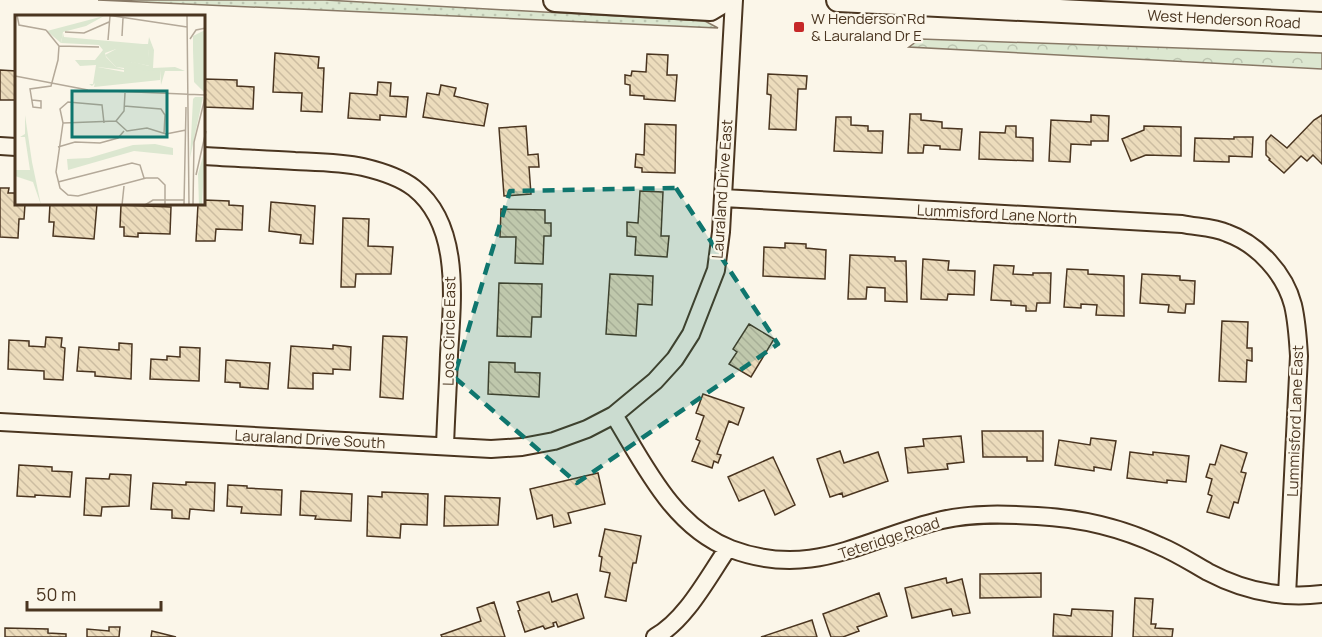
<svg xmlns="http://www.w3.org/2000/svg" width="1322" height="637" viewBox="0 0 1322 637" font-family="Manrope,sans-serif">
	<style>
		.grass { fill: url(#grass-dots); stroke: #887966; stroke-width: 1.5 }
		.forest { fill: url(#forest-crowns); stroke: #887966; stroke-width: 1.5 }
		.building { fill: url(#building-back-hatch); stroke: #4a3520; stroke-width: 1.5 }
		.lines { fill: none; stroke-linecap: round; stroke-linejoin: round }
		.street-casing { stroke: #4a3520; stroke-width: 20 }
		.secondary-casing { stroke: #4a3520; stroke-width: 26 }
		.street { stroke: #fbf6e9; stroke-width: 16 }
		.secondary { stroke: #fbf6e9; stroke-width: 22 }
		.marked { fill: #0f766e; fill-opacity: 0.2; stroke: #0f766e; stroke-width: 4.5; stroke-dasharray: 12 8; stroke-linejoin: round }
		.poi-dot { fill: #c62828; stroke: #fbf6e9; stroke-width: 2 }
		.labels { text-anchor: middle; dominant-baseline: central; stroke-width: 4.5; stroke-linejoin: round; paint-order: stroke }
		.poi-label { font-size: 15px; fill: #4a3520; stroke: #fbf6e9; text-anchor: start }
		.street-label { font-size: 15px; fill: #4a3520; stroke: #fbf6e9 }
		.inset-road { fill: none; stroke: #b4a999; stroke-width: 1.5 }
		.view { fill: #0f766e; fill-opacity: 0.15; stroke: #0f766e; stroke-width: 3 }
		.inset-edge { fill: none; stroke: #4a3520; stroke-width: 3 }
	</style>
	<defs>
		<pattern id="grass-dots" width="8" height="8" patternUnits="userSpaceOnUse" patternTransform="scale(1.5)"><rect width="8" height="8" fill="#dce7d0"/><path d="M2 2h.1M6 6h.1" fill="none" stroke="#bec7b2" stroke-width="1.8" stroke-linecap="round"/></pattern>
		<pattern id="forest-crowns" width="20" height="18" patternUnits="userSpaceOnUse" patternTransform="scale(1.5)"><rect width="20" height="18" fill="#dce7d0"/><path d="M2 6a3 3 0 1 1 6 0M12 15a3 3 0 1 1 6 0" fill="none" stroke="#bec7b2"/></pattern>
		<pattern id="building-back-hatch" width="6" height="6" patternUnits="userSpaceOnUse" patternTransform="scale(1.5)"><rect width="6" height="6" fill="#ecdcbc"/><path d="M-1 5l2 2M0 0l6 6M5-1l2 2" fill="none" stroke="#ccbda1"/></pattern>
	</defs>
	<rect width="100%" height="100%" fill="#fbf6e9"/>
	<path class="grass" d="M98,0H325L705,21L718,28Z"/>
	<path class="forest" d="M920,39L1322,53V69L909,47Z"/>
	<path class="building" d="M275,53L319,57L318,68H324L322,112L301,111L302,93L273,92Z
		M647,54L668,55L667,75H677L675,101L644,99V96L630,95V85L625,84V75L631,76L632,71L646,72Z
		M0,70L16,71V100H0Z
		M768,74L807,76L806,89H798L796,130L769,129L771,95L767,94Z
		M204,79L237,80V86L254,87L253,109L204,107Z
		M378,82L391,83L390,96L408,97L406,117L380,115V120L348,118L350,93L377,95Z
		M441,85L456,88L454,96L488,104L484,126L423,117L427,93L439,95Z
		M910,114H921V120L942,122V128L962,129L960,150L940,149V146L924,145L923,153H908Z
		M1091,115L1109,116L1108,141H1091V145L1071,144L1070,162L1049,161L1051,120L1091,122Z
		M1322,115V164L1313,155L1307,161L1301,156L1284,173L1269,160L1270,159L1266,155V141L1271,135L1287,148L1314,120Z
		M836,117H851V125L868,126V131H883L882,153L834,151Z
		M645,124L676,125L675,173L642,172V168L635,167L636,154L644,155Z
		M526,126L528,155L538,154L539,167H529L531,194L504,196L499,128Z
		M1006,126H1016V137L1033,138V161L979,159L980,132L1005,133Z
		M1144,126L1181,127V156L1146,155L1131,161L1122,139L1144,130Z
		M1234,137H1253L1252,157L1229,156V162L1194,161L1195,138L1234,139Z
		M0,188H9L8,193H16V204H25L24,219H19L18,238L0,237Z
		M640,191L663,192L661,236H669L667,257L635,255L636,237L627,236V222L638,223Z
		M204,200L229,201V205L243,206L242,230L216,229L215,241H196L198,204H204Z
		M271,202L315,206L313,244L300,243L301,235L269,231Z
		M50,204H97L94,239L53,236L54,222H49Z
		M121,205L171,207L170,234L138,233V237L124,236V227H120Z
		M501,209L545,210V223H551V236H544L543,264L515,263L516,237H500Z
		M343,218L369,219L368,246L393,247L391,274H356L355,287H341Z
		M785,243L806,244V248L826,250L825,279L763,276L764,247L785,248Z
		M850,255L895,257V261H906L907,302L885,301V288L867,287L866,299H848Z
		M923,259L949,261L948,270L975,271L974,295L948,294L947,300L921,299Z
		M994,265L1014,266L1013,274L1033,275V273H1051L1050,303H1037L1036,311H1026V306L1011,305V301L991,300Z
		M1067,269L1088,270V274L1124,276V316L1096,315L1097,305L1081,304V308L1064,307Z
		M610,274L653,276L652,305L638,304L636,336L606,334Z
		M1142,274L1180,276V280L1195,281L1194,304H1186L1185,313H1182L1168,312L1169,305L1140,303Z
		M499,283L542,284L541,317H532L531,337L497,336Z
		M1222,321L1248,322L1247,348H1252V361L1247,360L1246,382L1219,381Z
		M749,324L774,339L751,377L729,364L737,352L733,349Z
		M383,336L407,337L403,399L380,397Z
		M46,337L62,338L61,347L65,348L63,380L44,379V371L8,369L9,340L29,341V346L45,347Z
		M119,343L132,344L131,379L95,376V372L77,371L79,347L119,350Z
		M333,345L351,347L350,370L333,369V374L313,373V389L288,388L291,346L333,349Z
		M180,347L200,348L199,381L150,379L151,359L167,360V356L180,357Z
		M226,360L270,363L268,389L240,387V383L225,382Z
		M489,362L515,363V372L540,373L539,397L488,394Z
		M703,394L744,408L738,425L729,421L717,454L721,455L718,463L714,461L712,468L692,461L700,441L696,439L704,416L696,413Z
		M982,431H1043V461H1027V457H983Z
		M961,436L964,462L947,464L948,469L908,473L905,448L924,446L923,439Z
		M1091,438L1116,441L1111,470L1094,467V471L1055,465L1059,440L1090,445Z
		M1221,445L1247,453L1241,472L1246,473L1238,503L1234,502L1229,518L1207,512L1212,496L1208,494L1212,479L1206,477L1210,464L1215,465Z
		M840,451L844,463L878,452L888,481L843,497L842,493L830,497L817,459Z
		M1130,452L1153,455V452L1189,456L1186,482L1167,480V483L1127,478Z
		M773,457L795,505L775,515L764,490L739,501L728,477Z
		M19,465L52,467V471L72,472L70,497L35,495V497L17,496Z
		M598,473L605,504L568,513L571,523L554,527L552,515L537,519L530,489Z
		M110,474L131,475L129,506L102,507L101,516L84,515L86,478L109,479Z
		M186,482L215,483L214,511L190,509L189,519L172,518V510L151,509L153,483L186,485Z
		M228,485L247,486V488L282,490L281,515L241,513L242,507L227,506Z
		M301,491L352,494L351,521L315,519L316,516L300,515Z
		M382,492L428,494L427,525L401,524L400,538L367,536L368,496L382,497Z
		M445,496L500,498L498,525L444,526Z
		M605,529L641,536L636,563H633L626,601L605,597L610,573L600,571L602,557L599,556Z
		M1041,573V597L980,598V574Z
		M946,578L947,583L962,579L970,613L953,616L951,609L912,618L905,588Z
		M549,592L552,602L577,594L584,618L558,627L556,622L553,623L554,626L545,629L543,626L525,632L518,611L520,610L517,602Z
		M879,593L887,616L857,627L859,631L843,637H831L823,614Z
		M1135,598L1153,599L1151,624H1156L1155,628L1173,629L1172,637H1133Z
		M494,602L505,637H442L441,635L481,621L477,608Z
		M1072,609L1113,611L1112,637L1053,636L1054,614L1071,616Z
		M812,620L817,637H761Z
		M109,627H120L119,637H87V629L109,631Z
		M5,628L48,629V633L66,634V637H5Z
		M152,631L176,637H151Z"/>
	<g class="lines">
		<defs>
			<path id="street" d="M0,146L16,147
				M204,156C234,158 265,159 295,161C318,162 341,162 363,167C380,171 400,177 414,188C462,226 452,302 449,355C448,386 446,416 445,446
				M723,198L1182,224C1196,227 1214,227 1227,233C1258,244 1285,274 1293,305C1297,322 1298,339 1299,356L1287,595
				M614,415C644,464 673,527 731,549C813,580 865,538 942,520C973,513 1006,514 1037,516C1079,518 1122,528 1160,546C1177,553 1192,563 1208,572C1244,591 1281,599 1322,594
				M0,422L491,449L522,447L554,441L587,429L614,415L655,381L675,359L691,334L716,270L721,232L734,0
				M655,637C686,620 708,577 728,548"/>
			<path id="secondary" d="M555,0L710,9L725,0
				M838,0L1322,24"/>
		</defs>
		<use href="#street" class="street-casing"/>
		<use href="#secondary" class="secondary-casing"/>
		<use href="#street" class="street"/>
		<use href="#secondary" class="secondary"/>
	</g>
	<path class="marked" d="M676,188L778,344L577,483L454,377L510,191Z"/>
	<rect class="poi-dot" x="793" y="21" width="12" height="12" rx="3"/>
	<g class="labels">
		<g class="poi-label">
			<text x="811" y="18">W Henderson Rd<tspan x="811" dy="17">&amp; Lauraland Dr E</tspan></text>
		</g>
		<g class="street-label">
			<text transform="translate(1224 19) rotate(3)">West Henderson Road</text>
			<text transform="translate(722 189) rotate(-86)">Lauraland Drive East</text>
			<text transform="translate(997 214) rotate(3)">Lummisford Lane North</text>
			<text transform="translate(449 331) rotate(-89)">Loos Circle East</text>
			<text transform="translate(1295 421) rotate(-88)">Lummisford Lane East</text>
			<text transform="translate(310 439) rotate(3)">Lauraland Drive South</text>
			<text transform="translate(889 538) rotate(-18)">Teteridge Road</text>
		</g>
	</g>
	<g transform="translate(15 15)">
		<rect width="190" height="190" fill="#fbf6e9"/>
		<path d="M89,1L71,11L48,17L46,28L32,16ZM101,34H133L135,51L116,47L132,55H145V65L79,72L83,52L109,57V53L101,52L90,40ZM180,82H188L175,143L178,84Z" fill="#dce7d0"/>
		<path d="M190,15L191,72L189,77L179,67L178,35V21ZM48,18L49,22L128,29H133L134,22L139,35L138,53L160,52L170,56H150L146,70L145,55L127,56L115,46L134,51L133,34H101L90,38L91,42L101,52L116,56L83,52V65L77,71L74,69H78L81,50L65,51L60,45H80L88,35L84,30L46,28ZM10,100L17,147L26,190L18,167L0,161V155H15L10,122H5L10,119ZM140,129L158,133V140L119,136L53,155L52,144L74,143L118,130ZM190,134L187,190H184L183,159Z" fill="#dce7d0"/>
		<path class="inset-road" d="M2,0L4,10L31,15M92,0L172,12M172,0L174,190M50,17L69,18L94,7M107,21L108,3M175,24L181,15L191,13M93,25L95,1M44,31L84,32M0,61L73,75L191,80M17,85L26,86V93L18,92L15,74L36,71L43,45L44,31L31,15M109,91L146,94L150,100L149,119M101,106L112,116L132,113L151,119L171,115M101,106L109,96L110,78M48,108L41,157L45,173L53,180L63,181L131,163H143M48,108L45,94L53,87L87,90L89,108M48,108L101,106M43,132L60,127L85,128L103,123L109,116M181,160L191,116M143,163L150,170V190M43,167L117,148L125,150L129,163M107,190L109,171M130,190L138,185H169M169,190L171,92M178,190L179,127L191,79"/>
		<path class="view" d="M57,76H152V122H57Z"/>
		<rect width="190" height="190" class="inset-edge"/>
	</g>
	<path d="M27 601v9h134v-9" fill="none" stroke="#4a3520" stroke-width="3"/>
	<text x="36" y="601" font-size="18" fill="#4a3520" stroke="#fbf6e9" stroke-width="4.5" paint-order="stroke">50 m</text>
</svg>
